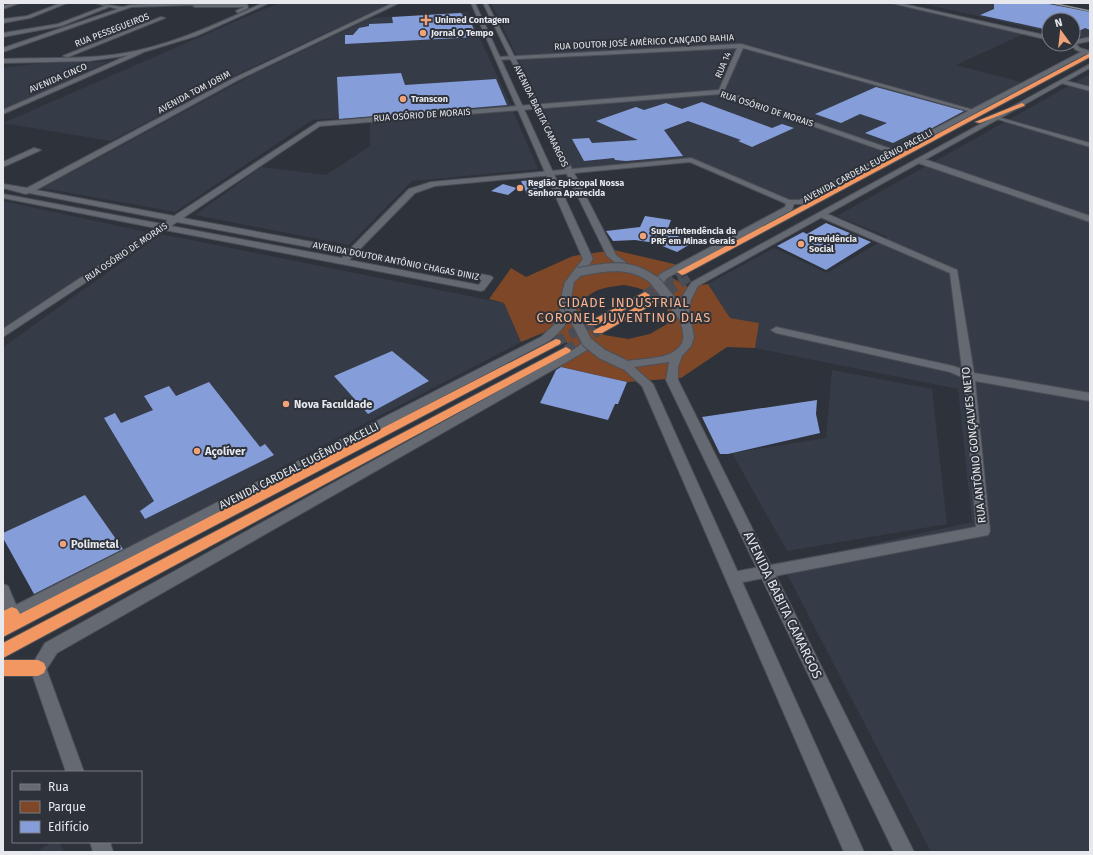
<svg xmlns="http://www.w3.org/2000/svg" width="1093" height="855" viewBox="0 0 1093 855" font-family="'Fira Sans',sans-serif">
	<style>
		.built { fill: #363b48 }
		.green { fill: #7e4828; fill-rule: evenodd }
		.building { fill: #859dd9 }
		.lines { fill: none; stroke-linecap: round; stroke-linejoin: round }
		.highway-tunnel-far1 { stroke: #4a4d55; stroke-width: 8; stroke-dasharray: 8 4; stroke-linecap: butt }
		.highway-tunnel { stroke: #4a4d55; stroke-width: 10; stroke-dasharray: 10 5.5; stroke-linecap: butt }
		.street-casing { stroke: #4c4f56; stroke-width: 2 }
		.secondary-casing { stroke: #4c4f56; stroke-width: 2 }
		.highway-casing { stroke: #4c4f56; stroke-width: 2 }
		.street { fill: #656972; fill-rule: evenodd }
		.secondary { fill: #656972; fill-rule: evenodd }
		.highway { fill: #f29662; fill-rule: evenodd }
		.rail { stroke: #8f9299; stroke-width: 1.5 }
		.secondary-bridge-far1-casing { stroke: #4c4f56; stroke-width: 10; stroke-linecap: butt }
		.secondary-bridge-casing { stroke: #4c4f56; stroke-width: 12; stroke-linecap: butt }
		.secondary-bridge-far1 { stroke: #656972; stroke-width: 8 }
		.secondary-bridge { stroke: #656972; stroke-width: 10 }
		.poi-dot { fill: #f0a378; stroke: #2e323a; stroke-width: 1.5 }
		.labels { text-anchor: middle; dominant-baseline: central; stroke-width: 4; stroke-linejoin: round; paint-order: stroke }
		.far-poi-label { font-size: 9px; font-weight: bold; fill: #e6e8ed; stroke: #2e323a; text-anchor: start }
		.far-street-label { font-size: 9px; fill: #e6e8ed; stroke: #2e323a }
		.poi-label { font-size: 11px; font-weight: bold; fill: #e6e8ed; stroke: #2e323a; text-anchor: start }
		.street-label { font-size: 11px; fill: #e6e8ed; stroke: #2e323a }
		.quarter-label { font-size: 13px; letter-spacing: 1px; fill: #feb58e; stroke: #2e323a }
		.near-street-label { font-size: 13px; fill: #e6e8ed; stroke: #2e323a }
	</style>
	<rect width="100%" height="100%" fill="#2e323a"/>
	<path class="built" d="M297,3H390L242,72L111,141L3,123L257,12L277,4Z
		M491,3H888L1024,34L956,65L1021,82L799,199H789L693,159L572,169Z
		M919,3H1044L1090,12V37H1073V20H1049V32Z
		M468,12L511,106L312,120L175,212L43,188L254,74L372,18Z
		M107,62L3,110V68L43,63Z
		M1090,74V852H931L782,564L972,522L958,389L755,348L759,323L730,318L708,284L774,248L827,273L888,237L837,216Z
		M513,111L538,169L412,181L349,245L195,215L261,167L326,175L370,146V121Z
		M3,201L147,232L3,329Z
		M161,234L504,303L521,342L35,596L3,526V347Z
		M832,370L932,389L947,524L787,551L732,453L826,438Z
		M52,842H60L64,852H36Z"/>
	<path class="green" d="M614,250L678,265L664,273L688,287L708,284L730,318L759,323L755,348L727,347L681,378L627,382L558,366L576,349L550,330L521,342L504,303L489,299L511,268L526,277L573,256ZM624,285C640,288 663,293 668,312C669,315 667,321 667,324L650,334L628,339L604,335L584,320L579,305C594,288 602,288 624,285Z"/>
	<path class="building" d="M994,3H1044L1090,12V30L1085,28L1073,34V20H1049V30L980,15L994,9Z
		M461,13L467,21V25H472L477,37L345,44V35H353L359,28L369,26V24L393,23L392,17Z
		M401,73L405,85L496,79L507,105L339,119L337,77Z
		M876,87L964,111L921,134L915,132L893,143L865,133L887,123L860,114L841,123L815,114Z
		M702,102L772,128L782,124L794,128L752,147L738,141L741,140L688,121L664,130L683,156L626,161L615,160L614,158L584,161L572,139L589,138L592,143L638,140L596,121L636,107L644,110L666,103L682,109Z
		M534,180L539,193L527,194L521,181Z
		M503,184L517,188L508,195L491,191Z
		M645,216L671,220L667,231L692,243L677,252L655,243L635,240L613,241L606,231L640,227Z
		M826,223L871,242L826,270L777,246L803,232L807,234Z
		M392,351L429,381L368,414L334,376Z
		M561,367L627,382L618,404H615L608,420L540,403L556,370Z
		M209,382L260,447L265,444L274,455L145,519L140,511L154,501L104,418L115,413L121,423L153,410L144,396L169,386L176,396Z
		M817,400L816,414L820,433L728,454H720L702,417Z
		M85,495L123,549L34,594L3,538V533Z"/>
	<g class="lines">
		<path class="highway-tunnel-far1" d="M666,282L682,272
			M683,282L689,278"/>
		<path class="highway-tunnel" d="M645,295L668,281
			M654,300L684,281
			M556,342L592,323
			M566,350L598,331"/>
		<defs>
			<path id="street" d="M13,3H20L3,9V6Z
				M61,3H67L30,18L3,23V19L27,16Z
				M393,3H399L238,80L36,190L174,216L318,122L719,90L737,48L496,60L498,57L741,44L977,111L972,112L743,48L724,91L900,152L893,154L720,94L320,126L183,218L350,249L409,189L431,182L691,158L794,202L787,204L690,162L435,186L415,193L358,251L491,276L493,278L484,290L481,291L165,230L3,337V329L156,228L3,198V194L162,224L168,220L29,193L26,194L3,188V184L27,188L234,78ZM177,222L345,254L342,258L171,226ZM354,255L482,280L479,285L349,260Z
				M105,6L109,7L61,26L3,37V33L58,24Z
				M161,17L165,18L68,57L63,56Z
				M140,50L142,53L3,114V110Z
				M1063,80L1090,87V91L1061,83L1060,82Z
				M997,117L1090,143V147L997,119Z
				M34,148L41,150L3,167V162Z
				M918,159H924L1090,216V222L918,163Z
				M823,212L957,270L974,373L1090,393V401L975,381L990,531L988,535L733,584L728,582L726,578L728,574L733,572L976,527L964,378L950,372L776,333L771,330L776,327L953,366L962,369L950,273L820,217V213Z
				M567,300L572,303C570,321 563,330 549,341L17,619L12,621L7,619L3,610V584L8,586L16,605L541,337L556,323L562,303Z
				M587,339L592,342L587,350L579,355L57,653L44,673L38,676L32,673L30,668L45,643L571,351L579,346L583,340Z"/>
			<path id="secondary" d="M95,3L123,7L130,5L168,3H247L248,8L238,13L236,11L244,7H195L193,6L194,5L131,7L3,52V48L118,9Z
				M263,3H269L196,36L137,54L89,61L3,63V59C42,57 81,60 119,54C170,46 216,24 263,3Z
				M471,3H475L593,259L584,273L574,282L570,305L567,306L562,303V293L565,282L583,259Z
				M483,3H487L616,255L628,264V268H622L607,256Z
				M891,3H899L1049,36V40Z
				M1090,37V41L1076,44L1080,48L1090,51V55L1086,54L810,201L801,204H794L792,210L667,278L661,286L658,287L653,284L660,274L785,207L787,200H800L804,197L1081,52L1076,50L1070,44H1073V41L1075,40Z
				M1090,64V68L698,286L691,300L689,309L694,337L691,346L682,356L678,367V380L914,852H894L666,380L669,362L634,367L653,384L864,852H844L642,386L618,364C622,358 662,362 676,350C691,339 678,324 679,310C679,299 686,290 692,282Z
				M38,660L44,663L46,668L84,772H66L30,668L32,663Z
				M90,842H110L113,852H93Z"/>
			<path id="highway" d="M1090,53V57L685,274L682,275L677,272Z
				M1022,103L1025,105L1024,106L980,123L975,122Z
				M645,292L650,295L648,297L596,325H588L587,323Z
				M654,297L659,300L657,302L602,333H594L593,331Z
				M556,339L560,340L561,342L560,344L3,637V611L12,607L17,609L20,614Z
				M566,347L571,350L570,352L3,658V643Z
				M3,660H38L44,663L46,668L44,673L38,676H3Z"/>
		</defs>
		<use href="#street" class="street-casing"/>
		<use href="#secondary" class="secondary-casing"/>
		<use href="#highway" class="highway-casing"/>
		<use href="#street" class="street"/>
		<use href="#secondary" class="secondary"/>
		<use href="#highway" class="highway"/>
		<path class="rail" d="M1052,3L1090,11"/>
		<defs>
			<path id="secondary-bridge-far1" d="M579,272C606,266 634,262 656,282"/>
			<path id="secondary-bridge" d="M655,281L684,317
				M567,303L587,342L602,354L623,364"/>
		</defs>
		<use href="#secondary-bridge-far1" class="secondary-bridge-far1-casing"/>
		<use href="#secondary-bridge" class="secondary-bridge-casing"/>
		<use href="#secondary-bridge-far1" class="secondary-bridge-far1"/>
		<use href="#secondary-bridge" class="secondary-bridge"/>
	</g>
	<g class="poi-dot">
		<path d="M424 14h4v4h4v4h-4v4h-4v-4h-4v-4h4z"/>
		<circle cx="423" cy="33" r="4"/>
		<circle cx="403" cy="99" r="4"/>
		<circle cx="520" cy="188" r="4"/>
		<circle cx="643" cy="236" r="4"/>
		<circle cx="801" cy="244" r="4"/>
		<circle cx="286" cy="404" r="4"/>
		<circle cx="197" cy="451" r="4"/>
		<circle cx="63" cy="544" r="4"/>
	</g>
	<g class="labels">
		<g class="far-poi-label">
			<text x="435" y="20">Unimed Contagem</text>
			<text x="431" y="33">Jornal O Tempo</text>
			<text x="411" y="99">Transcon</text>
			<text x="528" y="183">Região Episcopal Nossa<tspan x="528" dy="10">Senhora Aparecida</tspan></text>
			<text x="651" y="231">Superintendência da<tspan x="651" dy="10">PRF em Minas Gerais</tspan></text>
			<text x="809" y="239">Previdência<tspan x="809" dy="10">Social</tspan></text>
		</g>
		<g class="far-street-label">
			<text transform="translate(112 30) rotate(-21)">RUA PESSEGUEIROS</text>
			<text transform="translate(644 42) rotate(-3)">RUA DOUTOR JOSÉ AMÉRICO CANÇADO BAHIA</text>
			<text transform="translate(723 65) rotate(-67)">RUA 14</text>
			<text transform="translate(58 78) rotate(-23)">AVENIDA CINCO</text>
			<text transform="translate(194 92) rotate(-28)">AVENIDA TOM JOBIM</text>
			<text transform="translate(767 109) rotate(18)">RUA OSÓRIO DE MORAIS</text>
			<text transform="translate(422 115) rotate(-4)">RUA OSÓRIO DE MORAIS</text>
			<text transform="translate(541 116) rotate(64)">AVENIDA BABITA CAMARGOS</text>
			<text transform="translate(868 166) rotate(-28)">AVENIDA CARDEAL EUGÊNIO PACELLI</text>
			<text transform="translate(126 252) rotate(-34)">RUA OSÓRIO DE MORAIS</text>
			<text transform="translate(396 261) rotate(11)">AVENIDA DOUTOR ANTÔNIO CHAGAS DINIZ</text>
		</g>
		<g class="poi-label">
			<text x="294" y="404">Nova Faculdade</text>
			<text x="205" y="451">Açolíver</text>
			<text x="71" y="544">Polimetal</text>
		</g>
		<g class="street-label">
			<text transform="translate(974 445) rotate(-96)">RUA ANTÔNIO GONÇALVES NETO</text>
			<text transform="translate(299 466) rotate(-27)">AVENIDA CARDEAL EUGÊNIO PACELLI</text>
		</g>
		<g class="quarter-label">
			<text x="624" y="302">CIDADE INDUSTRIAL<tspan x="624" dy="15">CORONEL JUVENTINO DIAS</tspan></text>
		</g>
		<g class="near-street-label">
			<text transform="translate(783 605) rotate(64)">AVENIDA BABITA CAMARGOS</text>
		</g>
	</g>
	<rect width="1093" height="855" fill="none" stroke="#e6e8ed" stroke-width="8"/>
	<rect x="12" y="771" width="130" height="72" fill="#2e323a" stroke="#787b82"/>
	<rect x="20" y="784" width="20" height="6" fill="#656972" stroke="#787b82"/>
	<text x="48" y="791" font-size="12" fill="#e6e8ed">Rua</text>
	<rect x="20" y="801" width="20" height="12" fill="#7e4828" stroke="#787b82"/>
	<text x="48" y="811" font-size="12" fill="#e6e8ed">Parque</text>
	<rect x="20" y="821" width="20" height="12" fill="#859dd9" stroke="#787b82"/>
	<text x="48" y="831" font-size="12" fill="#e6e8ed">Edifício</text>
	<g transform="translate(1061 32) rotate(345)"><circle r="19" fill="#2e323a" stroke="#787b82"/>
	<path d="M0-3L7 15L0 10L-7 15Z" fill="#f0a378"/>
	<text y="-6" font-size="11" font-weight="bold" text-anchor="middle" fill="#e6e8ed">N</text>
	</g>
</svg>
